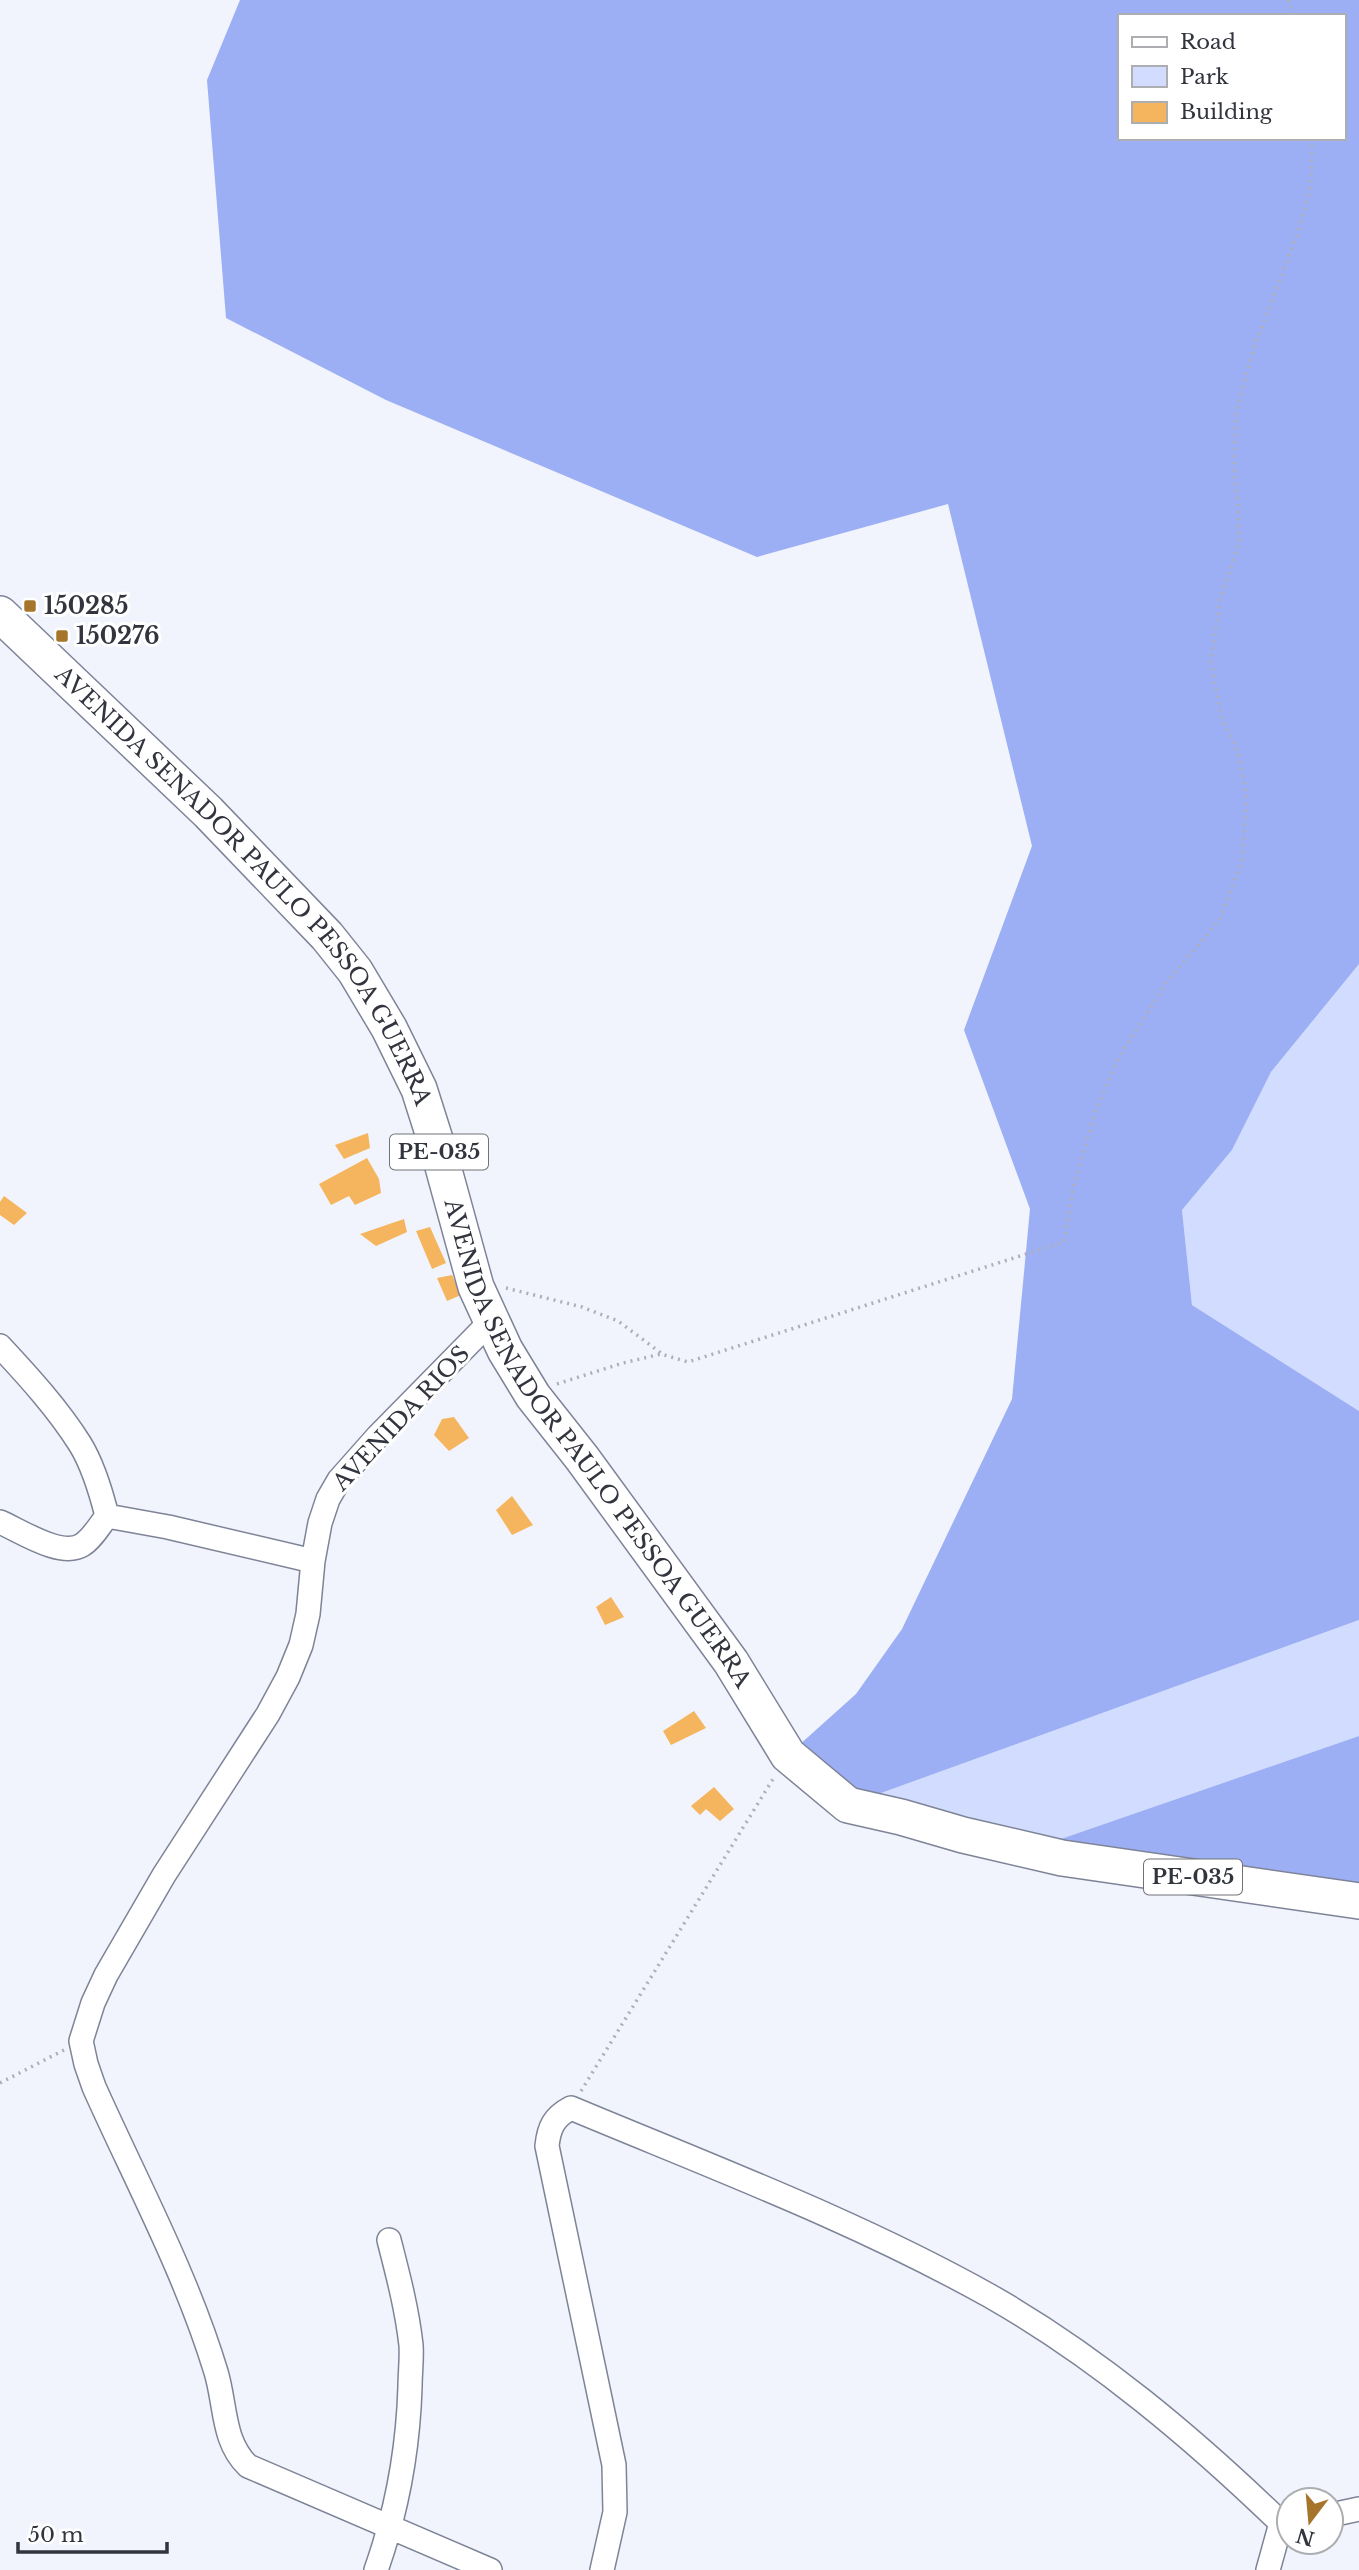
<svg xmlns="http://www.w3.org/2000/svg" width="1359" height="2570" viewBox="0 0 1359 2570" font-family="'Libre Baskerville',serif">
	<style>
		.green { fill: #d1dcfe }
		.forest { fill: #9caff4; fill-rule: evenodd }
		.building { fill: #f5b55e }
		.lines { fill: none; stroke-linecap: round; stroke-linejoin: round }
		.street-casing { stroke: #7e8498; stroke-width: 26 }
		.primary-casing { stroke: #7e8498; stroke-width: 38 }
		.path { stroke: #acafb8; stroke-width: 3.5; stroke-dasharray: 2 5; stroke-linecap: butt }
		.street { stroke: #fff; stroke-width: 23 }
		.primary { stroke: #fff; stroke-width: 35 }
		.poi-dot { fill: #a7742b; stroke: #fff; stroke-width: 2.5 }
		.labels { text-anchor: middle; dominant-baseline: central; stroke-width: 6; stroke-linejoin: round; paint-order: stroke }
		.shield { fill: #fff; stroke: #707278; stroke-width: 2 }
		.shield-label { font-size: 21px; font-weight: bold; fill: #32353e }
		.poi-label { font-size: 23px; font-weight: bold; fill: #32353e; stroke: #fff; text-anchor: start }
		.street-label { font-size: 23px; fill: #32353e; stroke: #fff }
	</style>
	<rect width="100%" height="100%" fill="#f1f4fd"/>
	<path class="green" d="M1359,964V1411L1192,1305L1182,1210L1232,1150L1271,1072Z
		M1359,1620V1736L1026,1851L848,1805Z"/>
	<path class="forest" d="M240,0H1359V964L1271,1072L1232,1150L1182,1210L1192,1305L1359,1411V1620L848,1805L788,1755L856,1694L902,1629L1012,1399L1030,1209L964,1030L1032,846L948,504L757,557L386,400L226,318L207,80ZM1119,16H1343V138H1119Z
		M1359,1736V1901L1026,1851Z"/>
	<path class="building" d="M368,1133L370,1148L344,1159L335,1145Z
		M367,1158L379,1179L381,1193L355,1205L349,1196L331,1205L319,1184Z
		M4,1196L27,1213L14,1225L0,1215V1202Z
		M404,1219L407,1232L376,1246L360,1234Z
		M430,1227L446,1263L432,1269L416,1231Z
		M452,1275L461,1295L447,1301L437,1278Z
		M454,1417L469,1438L449,1451L434,1435L442,1419Z
		M512,1496L533,1525L512,1535L496,1510Z
		M611,1597L624,1617L605,1625L596,1607Z
		M694,1711L706,1728L671,1745L663,1731Z
		M714,1787L734,1809L720,1821L706,1809L700,1815L691,1806Z"/>
	<g class="lines">
		<defs>
			<path id="street" d="M0,1346C28,1376 58,1409 80,1444C93,1465 101,1492 107,1516
				M0,1522C21,1531 61,1558 82,1545C92,1539 100,1525 107,1516L168,1527L313,1561
				M1331,2515L1359,2509
				M376,2570C397,2511 408,2451 410,2387C410,2373 412,2359 411,2345C407,2309 398,2275 389,2240
				M490,2570L248,2466C222,2441 226,2405 216,2372C186,2273 136,2181 94,2087L86,2064L81,2041L93,2003L106,1975L164,1875L268,1714L288,1677L301,1645L308,1614L313,1561L320,1523L328,1499L339,1480L378,1436L490,1322
				M602,2570L615,2512L614,2465L547,2146C549,2127 554,2117 571,2108C712,2167 856,2221 990,2296C1097,2357 1193,2438 1281,2523L1268,2570"/>
			<g id="primary">
				<path id="s1" d="M0,614L208,812L327,936L355,971L389,1028L419,1089L439,1152L476,1287L505,1350L533,1396L582,1458L731,1662L788,1755L848,1805L901,1817L963,1835L1062,1858L1359,1901"/>
			</g>
		</defs>
		<use href="#street" class="street-casing"/>
		<use href="#primary" class="primary-casing"/>
		<path class="path" d="M1288,0L1293,16
			M506,1288L582,1307L618,1321L661,1353
			M557,1384L623,1363L661,1354L688,1362L1064,1242L1073,1189L1095,1112L1120,1055L1169,979L1220,919L1242,860L1247,798L1238,752L1221,716L1211,662L1220,600L1239,543L1238,503L1234,473L1236,414L1253,350L1297,235L1311,186L1312,138
			M0,2083L64,2050
			M581,2091L773,1779"/>
		<use href="#street" class="street"/>
		<use href="#primary" class="primary"/>
	</g>
	<g class="poi-dot">
		<rect x="23" y="599" width="14" height="14" rx="3.5"/>
		<rect x="55" y="629" width="14" height="14" rx="3.5"/>
	</g>
	<g class="labels">
		<g class="shield">
			<rect x="390" y="1134.5" width="98" height="35" rx="5"/>
			<rect x="1144" y="1859.5" width="98" height="35" rx="5"/>
		</g>
		<g class="shield-label">
			<text x="439" y="1152">PE-035</text>
			<text x="1193" y="1877">PE-035</text>
		</g>
		<g class="poi-label">
			<text x="44" y="606">150285</text>
			<text x="76" y="636">150276</text>
		</g>
		<g class="street-label">
			<text stroke="none"><textPath href="#s1" startOffset="368">AVENIDA SENADOR PAULO PESSOA GUERRA</textPath></text>
			<text transform="translate(401 1418) rotate(-47)">AVENIDA RIOS</text>
			<text stroke="none"><textPath href="#s1" startOffset="1040">AVENIDA SENADOR PAULO PESSOA GUERRA</textPath></text>
		</g>
	</g>
	<rect x="1118" y="14" width="228" height="126" fill="#ffffff" stroke="#adaeb2" stroke-width="2"/>
	<rect x="1132" y="37" width="35" height="10" fill="#ffffff" stroke="#adaeb2" stroke-width="2"/>
	<text x="1180" y="49" font-size="21" fill="#32353e">Road</text>
	<rect x="1132" y="66" width="35" height="21" fill="#d1dcfe" stroke="#adaeb2" stroke-width="2"/>
	<text x="1180" y="84" font-size="21" fill="#32353e">Park</text>
	<rect x="1132" y="102" width="35" height="21" fill="#f5b55e" stroke="#adaeb2" stroke-width="2"/>
	<text x="1180" y="119" font-size="21" fill="#32353e">Building</text>
	<g transform="translate(1310 2521) rotate(196)"><circle r="33" fill="#ffffff" stroke="#adaeb2" stroke-width="2"/>
	<path d="M0-5L12 26L0 18L-12 26Z" fill="#a7742b"/>
	<text y="-10" font-size="19" font-weight="bold" text-anchor="middle" fill="#32353e">N</text>
	</g>
	<path d="M18 2542v10h149v-10" fill="none" stroke="#32353e" stroke-width="3.5"/>
	<text x="28" y="2542" font-size="21" fill="#32353e" stroke="#ffffff" stroke-width="5" paint-order="stroke">50 m</text>
</svg>
